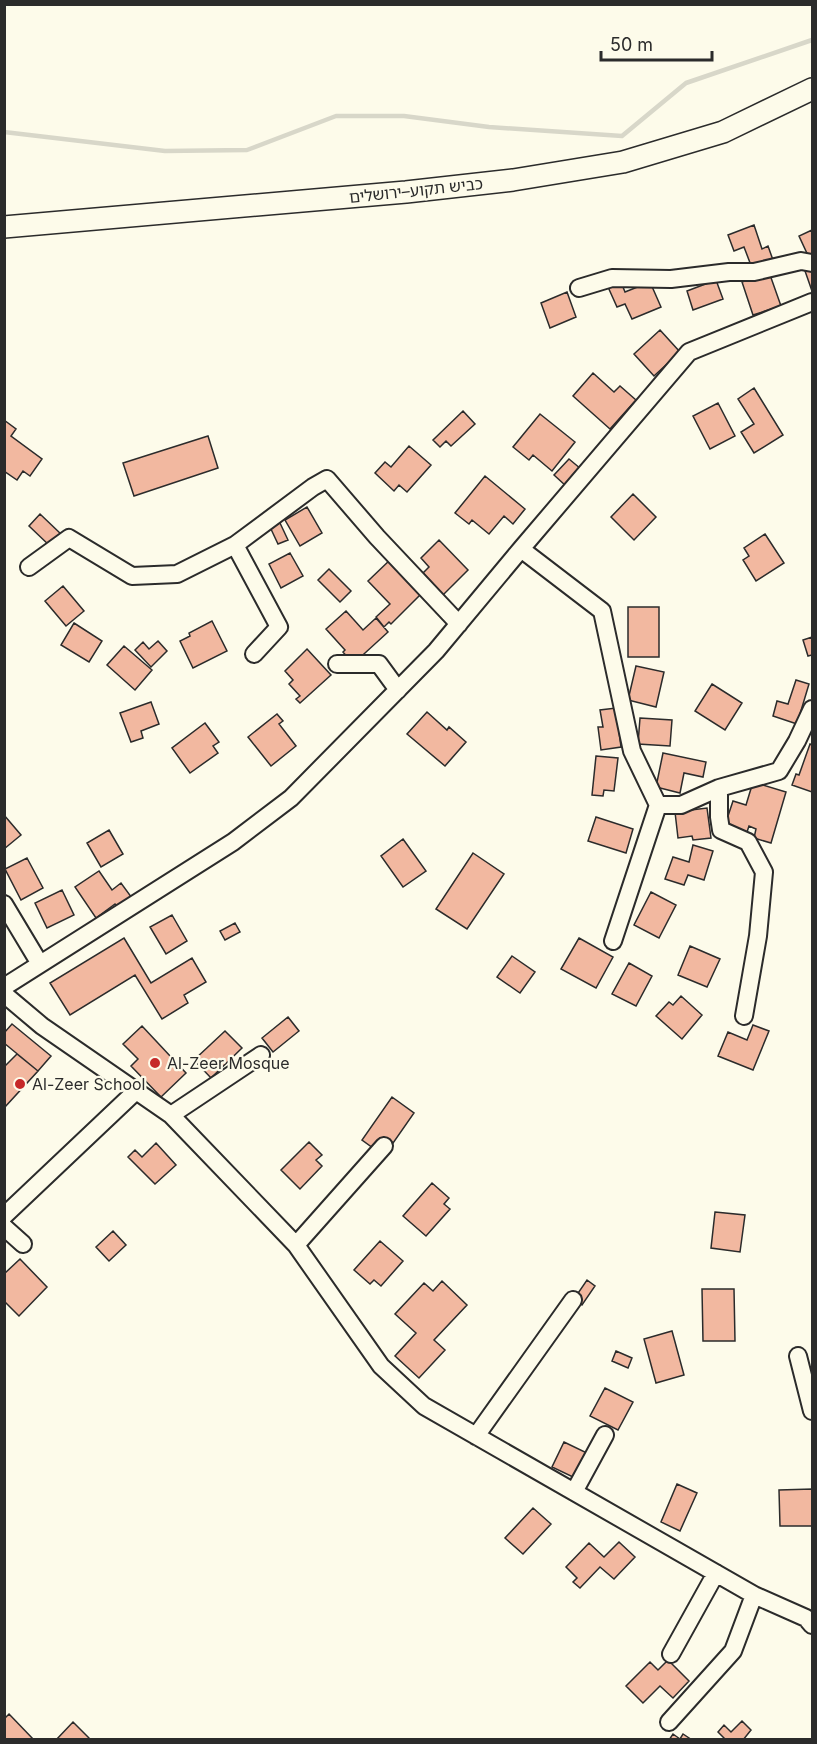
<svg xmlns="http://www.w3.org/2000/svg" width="817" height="1744" viewBox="0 0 817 1744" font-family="Inter,'Noto Sans Hebrew',sans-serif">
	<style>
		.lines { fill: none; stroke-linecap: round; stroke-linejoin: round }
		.stream { stroke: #d8d7c9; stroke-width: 4.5 }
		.building { fill: #f2b8a0; stroke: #2b2b2b; stroke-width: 1.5 }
		.minor-casing { stroke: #2b2b2b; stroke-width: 20 }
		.major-casing { stroke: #2b2b2b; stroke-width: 24 }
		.minor { stroke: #fdfbea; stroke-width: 16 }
		.major { stroke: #fdfbea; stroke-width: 21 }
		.poi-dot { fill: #c62828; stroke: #fdfbea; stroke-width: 2 }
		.labels { text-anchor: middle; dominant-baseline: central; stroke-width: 4.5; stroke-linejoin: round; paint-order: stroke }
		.street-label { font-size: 16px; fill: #2b2b2b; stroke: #fdfbea }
		.poi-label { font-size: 16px; fill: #2b2b2b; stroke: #fdfbea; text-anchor: start }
	</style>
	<rect width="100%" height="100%" fill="#fdfbea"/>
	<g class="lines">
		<path class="stream" d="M4,132L165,151L247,150L336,116H404L489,127L622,136L686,83L812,40"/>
	</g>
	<path class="building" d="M754,225L762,249L768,246L773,260L752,268L744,247L734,251L728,235Z
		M812,230V261L811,262L799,236Z
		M812,266V291L804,268Z
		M769,272L781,306L753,315L742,282Z
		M716,280L723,299L693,310L687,291Z
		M621,282L625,292L650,282L661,307L632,319L625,304L617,307L608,287Z
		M567,292L576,317L550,328L541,303Z
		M660,330L680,352L654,376L634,354Z
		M593,373L614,392L620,386L636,400L610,429L573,396Z
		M754,388L783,435L754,453L741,432L754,424L738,399Z
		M718,403L735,436L710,449L693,416Z
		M463,411L475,424L451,446L446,441L440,447L433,440Z
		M540,414L575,442L552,471L533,455L529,460L513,447Z
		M4,420L16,429L11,436L42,459L30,476L23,471L17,480L4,471Z
		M208,436L218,468L134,496L123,463Z
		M409,446L431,465L407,492L399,485L394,491L375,473L385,462L391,467Z
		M569,459L581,469L566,486L554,475Z
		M485,476L525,509L513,524L504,516L489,534L472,520L469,524L455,513Z
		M633,494L656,517L634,540L611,517Z
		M307,507L322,533L300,546L285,520Z
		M40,514L62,535L51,547L29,526Z
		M280,523L288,540L278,544L270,527Z
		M765,534L784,563L756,581L743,560L749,556L744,548Z
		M439,540L468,570L443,595L423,573L429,567L421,558Z
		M290,553L303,576L281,588L269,564Z
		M392,558L424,591L391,624L389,622L384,627L376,617L390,604L368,581Z
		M329,569L351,591L340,602L318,580Z
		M63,586L84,611L66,626L45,601Z
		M628,607H659V657H628Z
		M346,611L363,630L376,618L388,632L353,664L343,652L345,650L326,629Z
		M212,621L227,651L193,668L180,641L190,636L189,633Z
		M74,623L102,641L89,662L61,645Z
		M812,637V655L808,656L803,640Z
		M158,641L167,651L151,667L135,650L143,642L149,649Z
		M124,646L152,670L135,690L107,665Z
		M307,649L331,675L300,703L296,699L300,696L289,684L293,680L285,671Z
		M636,666L664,672L656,707L628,700Z
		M796,680L809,684L797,724L773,716L777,701L788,704Z
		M712,684L742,703L725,730L695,711Z
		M151,702L159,724L141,731L143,738L131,742L120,713Z
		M616,708L621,747L601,750L598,727H603L600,710Z
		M427,712L447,730L449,727L466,742L445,766L407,734Z
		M277,714L283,721L279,724L296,746L271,766L248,737Z
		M640,718L672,720L670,746L638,744Z
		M205,723L219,742L213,746L218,753L190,773L172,748Z
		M810,744L812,745V792L792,785L796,774L799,775Z
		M663,753L706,762L703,777L684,773L680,793L656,787Z
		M596,756L618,758L614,791L604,790L603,796L592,795Z
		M753,782L786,792L771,843L754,838L756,829L749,826L747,832L725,825L733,801L746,805Z
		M707,808L711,838L693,840L692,836L678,838L675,812Z
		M4,815L21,835L4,849Z
		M596,817L633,829L626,853L588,841Z
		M109,830L123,854L101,867L87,843Z
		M403,839L426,871L403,887L381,856Z
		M693,845L713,851L704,880L688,875L684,885L665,879L673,857L689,862Z
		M473,853L504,874L467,929L436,909Z
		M27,858L43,888L21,900L5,869Z
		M99,871L112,890L121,883L132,898L118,908L115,904L96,918L75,887Z
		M62,890L74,915L47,928L35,903Z
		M651,892L676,905L659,938L634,925Z
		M172,915L187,941L166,954L150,927Z
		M235,923L240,932L225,940L220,931Z
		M124,938L151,983L192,958L206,982L184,995L188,1003L162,1019L135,975L70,1015L50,983Z
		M579,938L613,957L596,988L561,969Z
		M690,946L720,959L707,987L678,975Z
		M512,956L535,972L520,993L497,977Z
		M629,963L652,976L636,1006L612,994Z
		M681,996L702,1015L682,1039L656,1016L669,1002L673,1005Z
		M288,1017L299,1031L273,1052L262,1038Z
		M12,1024L51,1056L38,1071L4,1043V1033Z
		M753,1025L769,1031L753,1070L718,1056L728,1032L747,1040Z
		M142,1026L186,1073L161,1097L131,1066L138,1059L123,1044Z
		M225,1031L242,1048L211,1078L194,1060Z
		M17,1054L38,1071L4,1108V1067Z
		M392,1097L414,1113L391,1146L380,1138L373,1148L362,1140Z
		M309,1142L322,1155L316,1160L322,1166L300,1189L281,1170Z
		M156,1143L176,1165L155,1184L128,1157L135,1150L142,1157Z
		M432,1183L449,1198L444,1204L450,1209L426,1236L403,1216Z
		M715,1212L745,1215L740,1252L711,1248Z
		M113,1231L126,1245L109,1261L96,1247Z
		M380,1241L403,1261L381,1286L374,1280L370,1284L354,1270Z
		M20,1259L47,1287L19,1316L4,1301V1274Z
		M587,1280L595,1286L582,1305L574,1299Z
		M442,1281L467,1305L434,1340L445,1350L419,1378L395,1356L416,1333L395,1314L424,1283L433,1291Z
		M702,1289H734L735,1341H703Z
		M672,1331L684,1375L656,1383L644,1339Z
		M616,1351L632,1358L628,1368L612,1361Z
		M605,1388L633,1402L618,1430L590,1416Z
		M564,1442L587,1453L575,1478L552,1467Z
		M677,1484L697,1493L680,1531L661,1522Z
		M812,1489V1526H780L779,1490Z
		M533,1508L551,1524L523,1554L505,1538Z
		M619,1542L635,1557L614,1579L600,1567L580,1588L573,1582L577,1578L566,1567L589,1543L604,1557Z
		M668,1660L689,1681L673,1698L660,1686L643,1703L626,1686L650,1662L658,1670Z
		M9,1714L34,1740H4V1719Z
		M742,1721L751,1730L743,1740H726L718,1732L724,1725L731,1732Z
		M73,1722L90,1739L56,1740Z
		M673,1734L680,1739L683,1734L692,1740H669Z"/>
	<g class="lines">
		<defs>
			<path id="minor" d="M579,288L612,278L671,279L729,272H754L801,261L812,263
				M235,545L279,627L254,654
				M521,549L602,611L632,751L658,805L613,941
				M29,567L69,538L132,576L177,574L235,545L313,487L327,479L377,537L459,624
				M337,664H379L398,690
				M719,788V817L721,830L748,842L764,872L758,936L744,1016
				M658,805H681L719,788L779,771L797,741L812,709
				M4,904L40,964
				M4,987L233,842L291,798L436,651L521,549L689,352L812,302
				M4,994L42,1026L171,1115L296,1245L381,1366L424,1406L754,1595L806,1618L812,1625
				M171,1115L261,1055
				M4,1216L136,1091
				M4,1227L23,1244
				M296,1245L384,1146
				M798,1356L812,1411
				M476,1436L573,1300
				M574,1492L605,1435
				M671,1654L716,1573
				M669,1722L733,1651L754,1595"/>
			<path id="major" d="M4,227L406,192L513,180L623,162L723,132L812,89"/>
		</defs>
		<use href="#minor" class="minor-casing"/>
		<use href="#major" class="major-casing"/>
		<use href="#minor" class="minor"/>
		<use href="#major" class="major"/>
	</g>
	<g class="poi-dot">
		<circle cx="155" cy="1063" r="6"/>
		<circle cx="20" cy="1084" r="6"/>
	</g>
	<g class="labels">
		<g class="street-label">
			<text transform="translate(416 190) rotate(-6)">כביש תקוע–ירושלים</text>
		</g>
		<g class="poi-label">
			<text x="167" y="1063">Al-Zeer Mosque</text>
			<text x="32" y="1084">Al-Zeer School</text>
		</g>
	</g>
	<rect width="817" height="1744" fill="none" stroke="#2b2b2b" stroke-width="12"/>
	<path d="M601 51v9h111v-9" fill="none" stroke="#2b2b2b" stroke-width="3"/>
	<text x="610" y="51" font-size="18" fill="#2b2b2b" stroke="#fdfbea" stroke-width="4.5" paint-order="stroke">50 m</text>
</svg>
